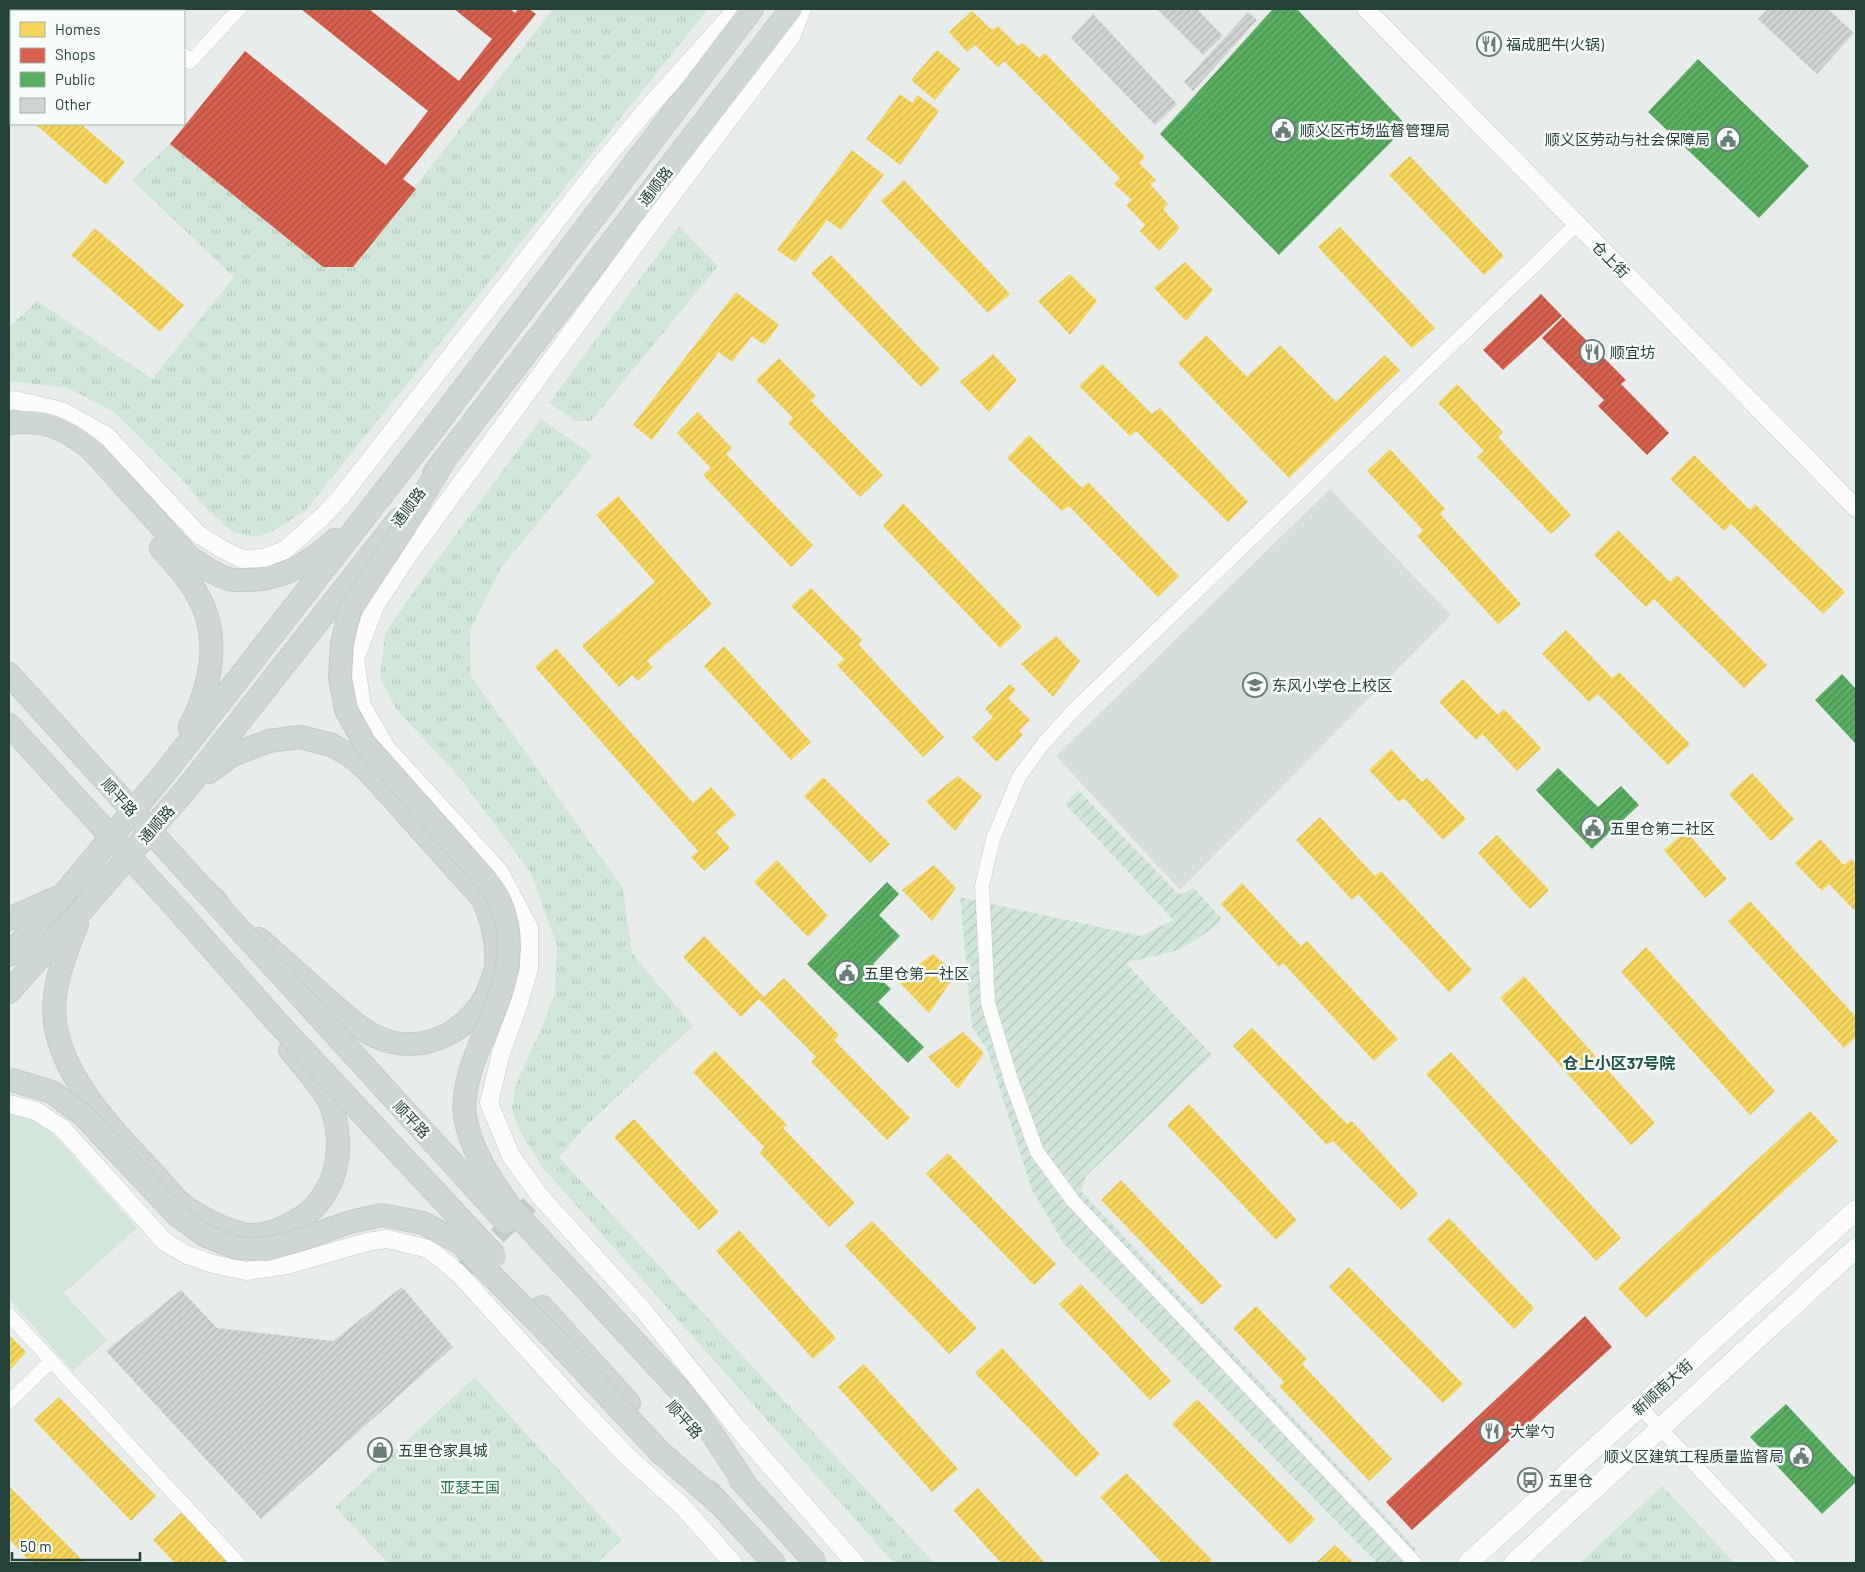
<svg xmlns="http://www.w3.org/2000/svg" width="1865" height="1572" viewBox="0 0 1865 1572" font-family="Barlow,'Noto Sans SC',sans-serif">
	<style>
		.built { fill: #d6dedb }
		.grass { fill: #d1e6d8 }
		.park { fill: url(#park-tufts) }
		.garden { fill: url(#garden-furrows) }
		.homes { fill: url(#homes-hatch) }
		.shops { fill: url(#shops-hatch) }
		.public { fill: url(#public-hatch) }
		.building { fill: url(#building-hatch) }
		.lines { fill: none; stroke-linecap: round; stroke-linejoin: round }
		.tertiary-tunnel { stroke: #c1cbc8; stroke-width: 18; stroke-dasharray: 18 9; stroke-linecap: butt }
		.minor-casing { stroke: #c5cac8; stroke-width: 15 }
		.tertiary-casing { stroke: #c5cac8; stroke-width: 19 }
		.secondary-casing { stroke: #c3cbc8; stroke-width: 21 }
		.primary-casing { stroke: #c3ccc9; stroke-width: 24 }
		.minor { stroke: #fcfcfc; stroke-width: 14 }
		.tertiary { stroke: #fcfcfc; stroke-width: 18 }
		.secondary { stroke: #fcfcfc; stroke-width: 20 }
		.primary { stroke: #cfd7d5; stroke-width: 22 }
		.primary-bridge-casing { stroke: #c3ccc9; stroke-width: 24; stroke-linecap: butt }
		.primary-bridge { stroke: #cfd7d5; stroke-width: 22 }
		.labels { text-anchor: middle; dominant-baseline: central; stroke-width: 5; stroke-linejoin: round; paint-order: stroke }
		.poi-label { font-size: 15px; fill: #24423a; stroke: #f7fbf9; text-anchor: start }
		.street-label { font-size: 15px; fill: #24423a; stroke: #f7fbf9 }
		.park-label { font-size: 15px; fill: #2d7a4b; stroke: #f7fbf9 }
		.neighbourhood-label { font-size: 16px; font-weight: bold; fill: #1f5548; stroke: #f7fbf9 }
	</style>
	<defs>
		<pattern id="park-tufts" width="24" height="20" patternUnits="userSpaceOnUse" patternTransform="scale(1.25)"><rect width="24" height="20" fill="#d1e6d8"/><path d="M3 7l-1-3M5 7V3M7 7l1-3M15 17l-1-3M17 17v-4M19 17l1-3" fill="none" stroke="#b3c6ba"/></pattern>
		<pattern id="garden-furrows" width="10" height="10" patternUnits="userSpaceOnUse" patternTransform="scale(1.25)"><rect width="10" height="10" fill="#d1e6d8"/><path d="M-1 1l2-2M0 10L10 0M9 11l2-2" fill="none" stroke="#b3c6ba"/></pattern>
		<pattern id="homes-hatch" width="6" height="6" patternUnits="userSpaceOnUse" patternTransform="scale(1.25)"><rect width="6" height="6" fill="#f6d55c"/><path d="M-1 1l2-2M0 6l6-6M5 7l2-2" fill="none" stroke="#d3b851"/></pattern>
		<pattern id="shops-hatch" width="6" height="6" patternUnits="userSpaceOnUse" patternTransform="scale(1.25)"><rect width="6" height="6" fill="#d6604d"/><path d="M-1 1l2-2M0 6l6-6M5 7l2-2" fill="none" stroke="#ad5141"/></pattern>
		<pattern id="public-hatch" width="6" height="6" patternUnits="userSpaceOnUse" patternTransform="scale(1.25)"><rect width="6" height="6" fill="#5aae61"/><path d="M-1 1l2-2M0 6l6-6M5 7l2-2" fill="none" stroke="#4a8f51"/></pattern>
		<pattern id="building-hatch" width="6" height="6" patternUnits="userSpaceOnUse" patternTransform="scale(1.25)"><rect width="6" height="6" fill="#cfd4d2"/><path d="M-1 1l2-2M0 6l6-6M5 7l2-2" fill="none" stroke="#b2b7b5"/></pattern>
	</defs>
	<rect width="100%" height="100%" fill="#e8edeb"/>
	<path class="built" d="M1330,489L1451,615L1180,890L1056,756Z"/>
	<path class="grass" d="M14,1111L46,1126L137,1228L64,1293L107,1340L73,1371L9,1299V1112Z"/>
	<path class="park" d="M553,9H708L306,510L273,531L257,537L232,532L205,507L178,475L114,412L68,388L9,381V327L37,301L152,379L234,277L132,180L170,144L323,267H353Z
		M679,226L718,266L591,421H576L549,403Z
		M541,419L593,455L501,568L470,630L471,676L623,888L632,953L693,1026L585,1127L559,1157L934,1563H894L543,1168L521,1133L512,1110L515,1086L542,1027L555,993L557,946L531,873L460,778L396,709L380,677L385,634L411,595Z
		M475,1377L622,1540L597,1563H388L335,1507Z
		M1662,1486L1735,1563H1580Z"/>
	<path class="garden" d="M1078,790L1179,895L1194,888L1222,919L1215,927L1179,950L1126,963L1212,1055L1086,1176L1081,1191L1416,1549L1400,1563H1377L1064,1244L1032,1190L987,1049L972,1027L960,897L1141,936L1173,920L1065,804Z"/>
	<path class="homes" d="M64,9H121L123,11H66Z
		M972,11L992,30L998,26L1018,46L1023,43L1039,58L1045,53L1145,157L1139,163L1156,180L1150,184L1168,204L1163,209L1180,228L1159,251L1140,231L1145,225L1126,205L1132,200L1114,184L1120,178L1004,61L998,67L975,45L967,52L949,32Z
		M937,50L960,69L935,100L911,80Z
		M9,61L11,63V103L9,101Z
		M900,94L912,103L918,95L939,111L900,165L866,139Z
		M35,124H81L125,162L106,185Z
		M852,150L884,175L841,230L827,220L795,262L777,250Z
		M1410,156L1504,256L1484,275L1389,175Z
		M904,180L1010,294L988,313L881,201Z
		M1340,227L1435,328L1412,348L1318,247Z
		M95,228L184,305L160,332L71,255Z
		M831,255L940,369L921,387L811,273Z
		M1185,262L1213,290L1186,321L1154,288Z
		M1070,274L1097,301L1070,335L1038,301Z
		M736,292L779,325L764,345L752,336L732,362L719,352L652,440L633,425Z
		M1206,335L1247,377L1280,345L1336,402L1385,355L1400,370L1289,478L1178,363Z
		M993,354L1017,380L989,412L960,382Z
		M779,358L816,396L811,401L883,475L860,497L788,423L793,418L756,380Z
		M1102,364L1152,414L1160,408L1248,502L1228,522L1136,431L1130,436L1079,386Z
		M1457,384L1503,432L1498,437L1571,515L1551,534L1477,457L1484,451L1438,403Z
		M698,412L732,448L726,454L813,545L791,567L703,475L711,468L677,433Z
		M1029,435L1082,488L1088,482L1179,576L1158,597L1069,506L1062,511L1007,458Z
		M1390,449L1445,509L1440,514L1521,604L1498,624L1417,536L1423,530L1367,471Z
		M1694,455L1750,510L1755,504L1845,592L1823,614L1731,524L1724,531L1670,479Z
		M618,496L712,604L647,661L653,667L638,681L632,675L619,687L582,646L655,582L596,515Z
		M903,503L1022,627L1000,648L883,526Z
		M1618,530L1670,582L1677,575L1767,665L1744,688L1654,599L1646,607L1594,555Z
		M811,588L862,640L858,644L944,737L923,757L837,665L844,659L791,606Z
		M1566,630L1612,678L1619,672L1690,744L1668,765L1598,694L1589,702L1542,654Z
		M1056,636L1080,661L1053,697L1021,664Z
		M724,646L811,742L791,760L704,666Z
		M556,648L693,803L711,787L736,815L716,832L730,848L704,871L691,857L698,851L535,667Z
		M1463,679L1498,715L1504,709L1541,748L1517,771L1482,734L1476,740L1439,702Z
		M1010,684L1016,690L1008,698L1030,720L1019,731L1023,735L997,762L972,738L993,717L985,709Z
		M1391,749L1422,782L1427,778L1466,819L1443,840L1404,798L1399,802L1369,770Z
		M1752,773L1794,819L1771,841L1729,794Z
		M958,776L982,796L955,831L926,801Z
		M823,777L890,844L870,863L804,796Z
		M1320,817L1375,876L1381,871L1472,970L1449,992L1358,894L1352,900L1296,840Z
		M1686,831L1727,879L1705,898L1664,850Z
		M1497,835L1549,890L1530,909L1478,853Z
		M1820,839L1844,865L1851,859L1856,864V908L1854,910L1829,884L1822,891L1795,863Z
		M777,860L828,916L808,937L754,882Z
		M934,865L956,888L932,921L902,890Z
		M1242,883L1301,946L1307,941L1398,1039L1374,1061L1283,963L1279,967L1221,904Z
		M1750,901L1856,1017V1037L1844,1048L1728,921Z
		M704,936L764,997L784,978L839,1035L834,1040L910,1118L887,1140L811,1062L816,1057L759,999L741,1017L683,957Z
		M1646,947L1775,1091L1750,1115L1621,972Z
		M933,954L956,974L929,1013L897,980Z
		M1524,976L1655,1123L1631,1145L1500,998Z
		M1252,1028L1347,1124L1352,1121L1418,1194L1401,1210L1333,1141L1327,1145L1233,1046Z
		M963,1032L984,1053L958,1089L928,1057Z
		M715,1051L787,1125L783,1128L855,1203L829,1227L760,1153L764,1147L693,1072Z
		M1451,1052L1621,1238L1596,1261L1426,1074Z
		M1189,1104L1297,1220L1276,1240L1167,1125Z
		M1810,1111L1838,1141L1646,1318L1618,1288Z
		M634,1119L719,1212L699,1230L614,1137Z
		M948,1153L1056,1264L1034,1285L926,1174Z
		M1121,1180L1222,1286L1202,1305L1101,1200Z
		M1449,1218L1534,1308L1514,1329L1427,1239Z
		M872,1221L977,1328L949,1354L845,1246Z
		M739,1230L836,1338L813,1359L716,1251Z
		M1349,1267L1463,1384L1443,1403L1329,1287Z
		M1081,1284L1171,1381L1150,1400L1059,1304Z
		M1256,1306L1307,1359L1302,1364L1392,1459L1369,1481L1279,1386L1284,1382L1233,1328Z
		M9,1335L26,1352L9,1371Z
		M1002,1348L1100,1454L1076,1477L975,1373Z
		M864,1364L958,1469L932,1492L838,1387Z
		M59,1397L156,1496L131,1521L34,1420Z
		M1197,1399L1315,1519L1290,1544L1172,1424Z
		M1126,1473L1212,1560L1208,1563H1162L1100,1497Z
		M9,1486L85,1563H32L9,1539Z
		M978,1488L1045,1563H1001L953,1510Z
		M182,1512L229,1563H175L153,1540Z
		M1335,1545L1354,1563H1316Z"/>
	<path class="shops" d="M301,9H369L459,81L492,39L454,9H510L515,13L518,9H529L536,14L403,179L416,189L353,267H323L170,144L245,51L386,165L428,111Z
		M1541,294L1562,316L1503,370L1483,350Z
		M1563,317L1626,380L1621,384L1669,433L1647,455L1598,406L1604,400L1542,338Z
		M1585,1316L1612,1347L1412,1530L1386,1502Z"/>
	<path class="public" d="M1273,9H1297L1407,126L1279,255L1160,134Z
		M1698,59L1809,166L1759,218L1648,112Z
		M1842,674L1856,689V744L1815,700Z
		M1558,768L1598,807L1621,786L1639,805L1592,849L1536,790Z
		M887,882L899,894L879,915L900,936L873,964L880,971L876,975L891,989L878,1002L924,1047L908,1063L807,964Z
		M1786,1404L1854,1477L1856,1475V1482L1822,1514L1750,1437Z"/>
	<path class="building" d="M1157,9H1197L1223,36L1203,55Z
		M1768,9H1828L1854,33L1817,74L1758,19Z
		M1248,12L1257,20L1193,91L1184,82Z
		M1093,14L1177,104L1155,125L1071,38Z
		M402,1287L453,1347L261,1519L106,1351L181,1290L217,1328L333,1341Z"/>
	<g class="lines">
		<path class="tertiary-tunnel" d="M459,1274L539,1195"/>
		<defs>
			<path id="minor" d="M140,9L142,11
				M184,55L190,62L239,9
				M9,1315L238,1563
				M9,1402L51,1361
				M1640,1407L1788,1563
				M1415,1563L1092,1221L1074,1202L1037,1152L1011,1080L988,1003L982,886L993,839L1019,777L1043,744L1076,708L1577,224"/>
			<path id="tertiary" d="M802,9L791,37L674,192L407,557L375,606L355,659L362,706L387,749L499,871L529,928V969L518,1006L501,1053L489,1103L511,1156L539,1195L643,1310L738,1429L855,1563
				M1366,9L1856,508
				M9,401L14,400L62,411L107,436L198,534L220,548L242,559L264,558L285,550L321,518L340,498L597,169L647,109L737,9
				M9,1104L36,1111L62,1128L165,1242L187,1255L213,1264L247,1271L287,1265L367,1242L387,1239L429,1249L459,1274L578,1405L629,1458L682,1506L733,1563"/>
			<path id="secondary" d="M1468,1563L1856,1210
				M1514,1563L1856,1248"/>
			<path id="primary" d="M9,423C44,419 63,427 90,448L189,557C201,565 213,574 226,578C232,581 239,580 245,580C280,581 310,563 335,540
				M434,473L791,9
				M161,548C174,563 188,577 197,594C222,636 211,686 190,727
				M9,674L202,888L216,901
				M9,725L178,910
				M209,772L232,755L269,741L300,737L332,745L352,757L369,772L483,899C492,920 498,941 496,965C496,971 493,977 491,983C476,1029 425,1057 379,1038C360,1030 345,1015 330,1002C306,981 283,960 259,939
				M9,919L56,898
				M77,924C63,959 48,995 57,1033C69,1086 120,1139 157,1177C165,1186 173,1197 183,1205C199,1217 231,1234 251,1235C267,1235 281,1230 294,1222C336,1199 346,1152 332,1108C326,1090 302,1065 290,1050
				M9,955L64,894L167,770L427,437L752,9
				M9,992L83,909L188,787L399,519
				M542,1307L629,1403
				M709,1492L774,1563"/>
		</defs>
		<use href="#minor" class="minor-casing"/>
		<use href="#tertiary" class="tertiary-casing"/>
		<use href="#secondary" class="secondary-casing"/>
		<use href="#primary" class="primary-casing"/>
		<use href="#minor" class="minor"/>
		<use href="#tertiary" class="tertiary"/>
		<use href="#secondary" class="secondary"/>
		<use href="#primary" class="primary"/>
		<defs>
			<path id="primary-bridge" d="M445,459L400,534L350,610L342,643L340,678L346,710L365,744L484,878C489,885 495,892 499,900C522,949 501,997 481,1042C472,1064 462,1091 465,1116C470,1149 491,1180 510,1207L684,1395L713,1435L748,1488
				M202,888L506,1222
				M178,910L276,1021L495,1256
				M9,1079L52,1092L83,1115L176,1214L204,1235L237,1248L267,1249L299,1240L350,1222L382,1215L423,1223L460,1243L558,1343L660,1452L721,1505
				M738,1477L816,1563"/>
		</defs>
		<use href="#primary-bridge" class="primary-bridge-casing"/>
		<use href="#primary-bridge" class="primary-bridge"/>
	</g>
	<defs>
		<symbol id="restaurant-ring" viewBox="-11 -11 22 22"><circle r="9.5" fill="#f7fbf9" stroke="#697e78" stroke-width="1.5"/><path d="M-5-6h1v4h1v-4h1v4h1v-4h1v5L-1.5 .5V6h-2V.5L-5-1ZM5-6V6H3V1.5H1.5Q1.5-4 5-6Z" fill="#697e78"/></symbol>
		<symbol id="civic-ring" viewBox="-11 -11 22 22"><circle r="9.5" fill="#f7fbf9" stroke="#697e78" stroke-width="1.5"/><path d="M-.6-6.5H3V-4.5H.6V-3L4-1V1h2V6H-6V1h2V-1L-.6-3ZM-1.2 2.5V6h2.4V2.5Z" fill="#697e78"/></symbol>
		<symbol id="school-ring" viewBox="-11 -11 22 22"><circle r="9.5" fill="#f7fbf9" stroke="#697e78" stroke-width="1.5"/><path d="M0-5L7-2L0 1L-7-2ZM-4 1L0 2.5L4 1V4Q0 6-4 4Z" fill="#697e78"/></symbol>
		<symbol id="shop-ring" viewBox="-11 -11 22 22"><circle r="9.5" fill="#f7fbf9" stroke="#697e78" stroke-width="1.5"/><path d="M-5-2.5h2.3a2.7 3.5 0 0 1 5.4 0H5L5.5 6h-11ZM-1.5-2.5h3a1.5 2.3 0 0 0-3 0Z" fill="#697e78"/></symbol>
		<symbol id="bus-ring" viewBox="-11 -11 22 22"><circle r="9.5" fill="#f7fbf9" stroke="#697e78" stroke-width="1.5"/><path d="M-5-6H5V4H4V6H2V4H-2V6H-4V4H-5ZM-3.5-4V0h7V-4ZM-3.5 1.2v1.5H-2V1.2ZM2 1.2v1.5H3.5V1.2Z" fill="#697e78"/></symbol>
	</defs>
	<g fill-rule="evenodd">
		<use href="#restaurant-ring" x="1475" y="30" width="28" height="28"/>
		<use href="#civic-ring" x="1269" y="116" width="28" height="28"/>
		<use href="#civic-ring" x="1714" y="125" width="28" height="28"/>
		<use href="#restaurant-ring" x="1578" y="338" width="28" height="28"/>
		<use href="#school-ring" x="1241" y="671" width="28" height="28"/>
		<use href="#civic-ring" x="1579" y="814" width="28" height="28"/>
		<use href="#civic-ring" x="833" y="959" width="28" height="28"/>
		<use href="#restaurant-ring" x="1478" y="1417" width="28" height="28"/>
		<use href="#shop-ring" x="366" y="1436" width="28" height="28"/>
		<use href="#civic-ring" x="1787" y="1442" width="28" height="28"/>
		<use href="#bus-ring" x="1516" y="1466" width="28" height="28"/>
	</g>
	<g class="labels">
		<g class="poi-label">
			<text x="1506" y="44">福成肥牛(火锅)</text>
			<text x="1300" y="130">顺义区市场监督管理局</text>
			<text x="1710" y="139" text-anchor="end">顺义区劳动与社会保障局</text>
			<text x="1610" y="352">顺宜坊</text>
			<text x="1272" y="685">东风小学仓上校区</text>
			<text x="1610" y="828">五里仓第二社区</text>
			<text x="864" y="973">五里仓第一社区</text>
			<text x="1510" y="1431">大掌勺</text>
			<text x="398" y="1450">五里仓家具城</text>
			<text x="1784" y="1456" text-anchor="end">顺义区建筑工程质量监督局</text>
			<text x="1548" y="1480">五里仓</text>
		</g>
		<g class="street-label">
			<text transform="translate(655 186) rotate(-52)">通顺路</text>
			<text transform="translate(1611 259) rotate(45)">仓上街</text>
			<text transform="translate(408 507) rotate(-53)">通顺路</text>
			<text transform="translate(120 797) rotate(48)">顺平路</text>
			<text transform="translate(156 824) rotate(-49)">通顺路</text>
			<text transform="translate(412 1119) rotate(47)">顺平路</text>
			<text transform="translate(1662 1387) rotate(-42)">新顺南大街</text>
			<text transform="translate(685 1419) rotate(48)">顺平路</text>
		</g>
		<g class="park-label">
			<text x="470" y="1487">亚瑟王国</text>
		</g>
		<g class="neighbourhood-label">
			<text x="1619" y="1062">仓上小区37号院</text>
		</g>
	</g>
	<rect width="1865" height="1572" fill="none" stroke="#24423a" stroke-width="20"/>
	<rect x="10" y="10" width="175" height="115" fill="#f7fbf9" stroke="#a3b1ad"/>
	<rect x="20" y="22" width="25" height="15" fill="#f6d55c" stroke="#a3b1ad"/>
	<text x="55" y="35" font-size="15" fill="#24423a">Homes</text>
	<rect x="20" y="48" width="25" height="15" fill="#d6604d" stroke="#a3b1ad"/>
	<text x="55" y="60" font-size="15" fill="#24423a">Shops</text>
	<rect x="20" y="72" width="25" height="15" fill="#5aae61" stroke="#a3b1ad"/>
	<text x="55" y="85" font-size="15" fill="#24423a">Public</text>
	<rect x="20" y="98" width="25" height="15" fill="#cfd4d2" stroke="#a3b1ad"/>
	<text x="55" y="110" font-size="15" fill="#24423a">Other</text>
	<path d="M12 1552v8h128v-8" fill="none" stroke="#24423a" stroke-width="2.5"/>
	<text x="20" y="1552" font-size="15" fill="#24423a" stroke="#f7fbf9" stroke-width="4" paint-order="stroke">50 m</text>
</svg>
